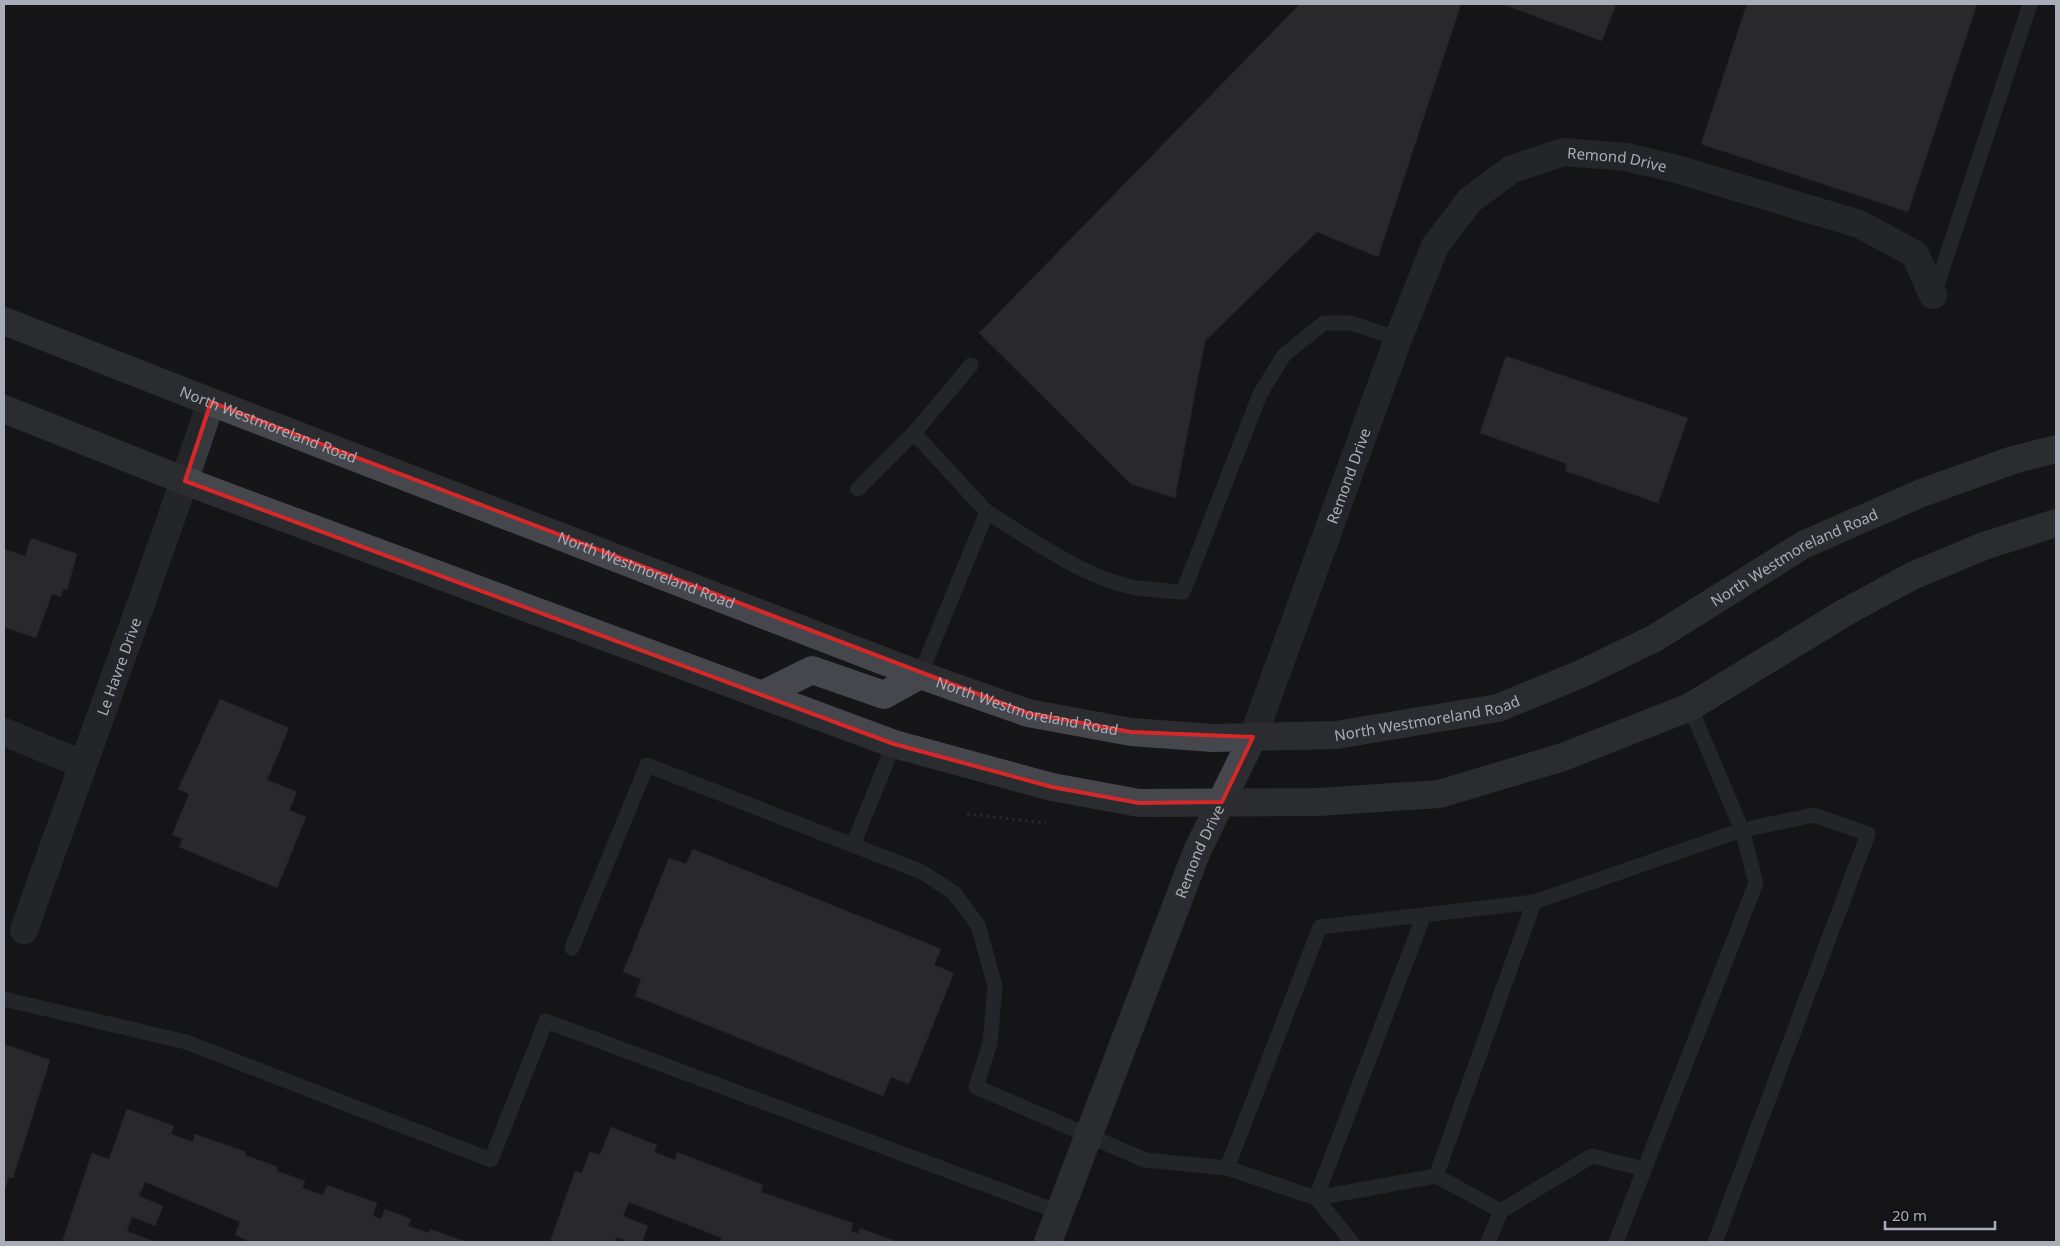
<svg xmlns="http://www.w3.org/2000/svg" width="2060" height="1246" viewBox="0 0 2060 1246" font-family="'Noto Sans',sans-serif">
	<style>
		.building { fill: #404145; stroke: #303034 }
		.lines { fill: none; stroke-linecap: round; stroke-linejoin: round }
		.path { stroke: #3d3f44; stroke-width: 3; stroke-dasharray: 2.5 4; stroke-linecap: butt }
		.lane { stroke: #37383d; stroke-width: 15 }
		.street { stroke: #37383d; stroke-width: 28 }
		.secondary { stroke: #45474d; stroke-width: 28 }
		.marked { fill: none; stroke: #d62828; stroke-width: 4; stroke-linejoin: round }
		.labels { text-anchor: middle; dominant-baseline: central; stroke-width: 5; stroke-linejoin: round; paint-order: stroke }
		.street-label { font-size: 15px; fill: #a8adb8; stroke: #111113 }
	</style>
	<rect width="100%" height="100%" fill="#161618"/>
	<path class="building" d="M1300,4H1461L1378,257L1317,232L1205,341L1175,498L1131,484L979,333Z
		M1502,4H1616L1602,41Z
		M1747,4H1977L1908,212L1701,144Z
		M1506,356L1688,418L1658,503L1565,471L1567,464L1480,433Z
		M31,538L77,554L67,590L63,589L61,597L52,594L36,638L4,627V549L25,556Z
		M220,699L289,728L267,780L297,792L289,810L306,817L277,888L179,847L183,839L172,835L189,794L178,789Z
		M693,849L941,949L934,965L954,973L909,1084L891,1077L883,1096L635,996L641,979L623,972L669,858L686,864Z
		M4,1044L50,1060L13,1178L9,1177L4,1192Z
		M127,1109L174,1126L171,1134L193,1142L195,1134L246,1152L245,1155L278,1167L277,1171L305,1181L302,1188L323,1195L327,1185L377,1203L373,1216L381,1219L385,1209L411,1219L408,1226L429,1233L430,1229L466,1242H252L235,1235L240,1222L145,1182L139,1196L163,1206L155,1226L132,1217L127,1231L156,1242H62L92,1153L109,1159Z
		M611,1127L657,1145L654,1152L675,1160L677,1152L763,1185L761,1192L853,1223L851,1231L858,1234L860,1228L897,1242H720L722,1238L629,1202L623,1216L648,1226L642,1242H630L616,1237L614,1242H550L575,1171L582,1173L590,1152L600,1155Z"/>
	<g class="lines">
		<path class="path" d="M967,814L1046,823"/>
		<path class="lane" d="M1934,294L2030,4
			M858,489L914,433
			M987,512C1033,540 1083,578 1137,588C1152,590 1167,591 1183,592L1260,394L1284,355L1324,323H1351L1398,339
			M920,675L987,512L914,433L971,365
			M853,845L894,744
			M572,948L647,765L922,872L954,893L978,925L995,986L990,1043L976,1087L1145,1160L1227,1168L1316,1198L1436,1176L1501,1211L1488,1242
			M4,999L186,1042L491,1160L546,1021L1059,1212
			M1227,1168L1320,927L1534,902
			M1436,1176L1534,902L1742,830L1690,707
			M1316,1198L1424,915
			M1316,1198L1352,1242
			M1501,1211L1592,1156L1644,1169
			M1616,1242L1756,883L1742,830L1814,815L1868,834L1715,1242"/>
		<g class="street">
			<path d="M4,732L82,764"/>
			<path id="s1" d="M1253,737L1398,339L1435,246L1470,200L1512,169L1563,152L1626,157L1673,168L1859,224L1915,254L1933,295"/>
			<path id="s2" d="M24,930C86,754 152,579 211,402"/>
		</g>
		<g class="secondary">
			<path id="s3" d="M4,321L211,402L920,675L1028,713L1131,732L1213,738L1336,735L1498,708L1583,673L1655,638L1803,545L1919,494L2013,460L2056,449"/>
			<path d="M4,409L185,481L894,744L1052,787L1139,803L1318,802L1439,794L1563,757L1690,707L1844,613L1912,576L1984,546L2056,523"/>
			<path d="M762,695L812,670L884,695L920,675"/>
			<path id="s4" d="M1048,1242L1197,851L1253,737"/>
		</g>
	</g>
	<path d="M0 0H2060V1246H0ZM211,402L1028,713L1131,732L1253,737L1222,802L1139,803L1052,787L894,744L185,481Z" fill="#161618" fill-opacity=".55" fill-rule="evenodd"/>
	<path class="marked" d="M211,402L1028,713L1131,732L1253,737L1222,802L1139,803L1052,787L894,744L185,481Z"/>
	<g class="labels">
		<g class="street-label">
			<text stroke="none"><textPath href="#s1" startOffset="742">Remond Drive</textPath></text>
			<text stroke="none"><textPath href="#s3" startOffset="284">North Westmoreland Road</textPath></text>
			<text stroke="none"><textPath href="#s1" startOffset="278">Remond Drive</textPath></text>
			<text stroke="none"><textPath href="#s3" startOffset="1904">North Westmoreland Road</textPath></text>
			<text stroke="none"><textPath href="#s3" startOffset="689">North Westmoreland Road</textPath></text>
			<text stroke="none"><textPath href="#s2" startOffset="280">Le Havre Drive</textPath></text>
			<text stroke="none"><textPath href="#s3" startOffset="1094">North Westmoreland Road</textPath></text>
			<text stroke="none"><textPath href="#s3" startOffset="1499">North Westmoreland Road</textPath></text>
			<text stroke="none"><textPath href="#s4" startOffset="419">Remond Drive</textPath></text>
		</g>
	</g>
	<rect width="2060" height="1246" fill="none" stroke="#a8adb8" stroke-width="10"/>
	<path d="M1885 1221v8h110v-8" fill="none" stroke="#a8adb8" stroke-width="2.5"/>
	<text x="1892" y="1221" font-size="15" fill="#a8adb8" stroke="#111113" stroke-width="4" paint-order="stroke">20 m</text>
</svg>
